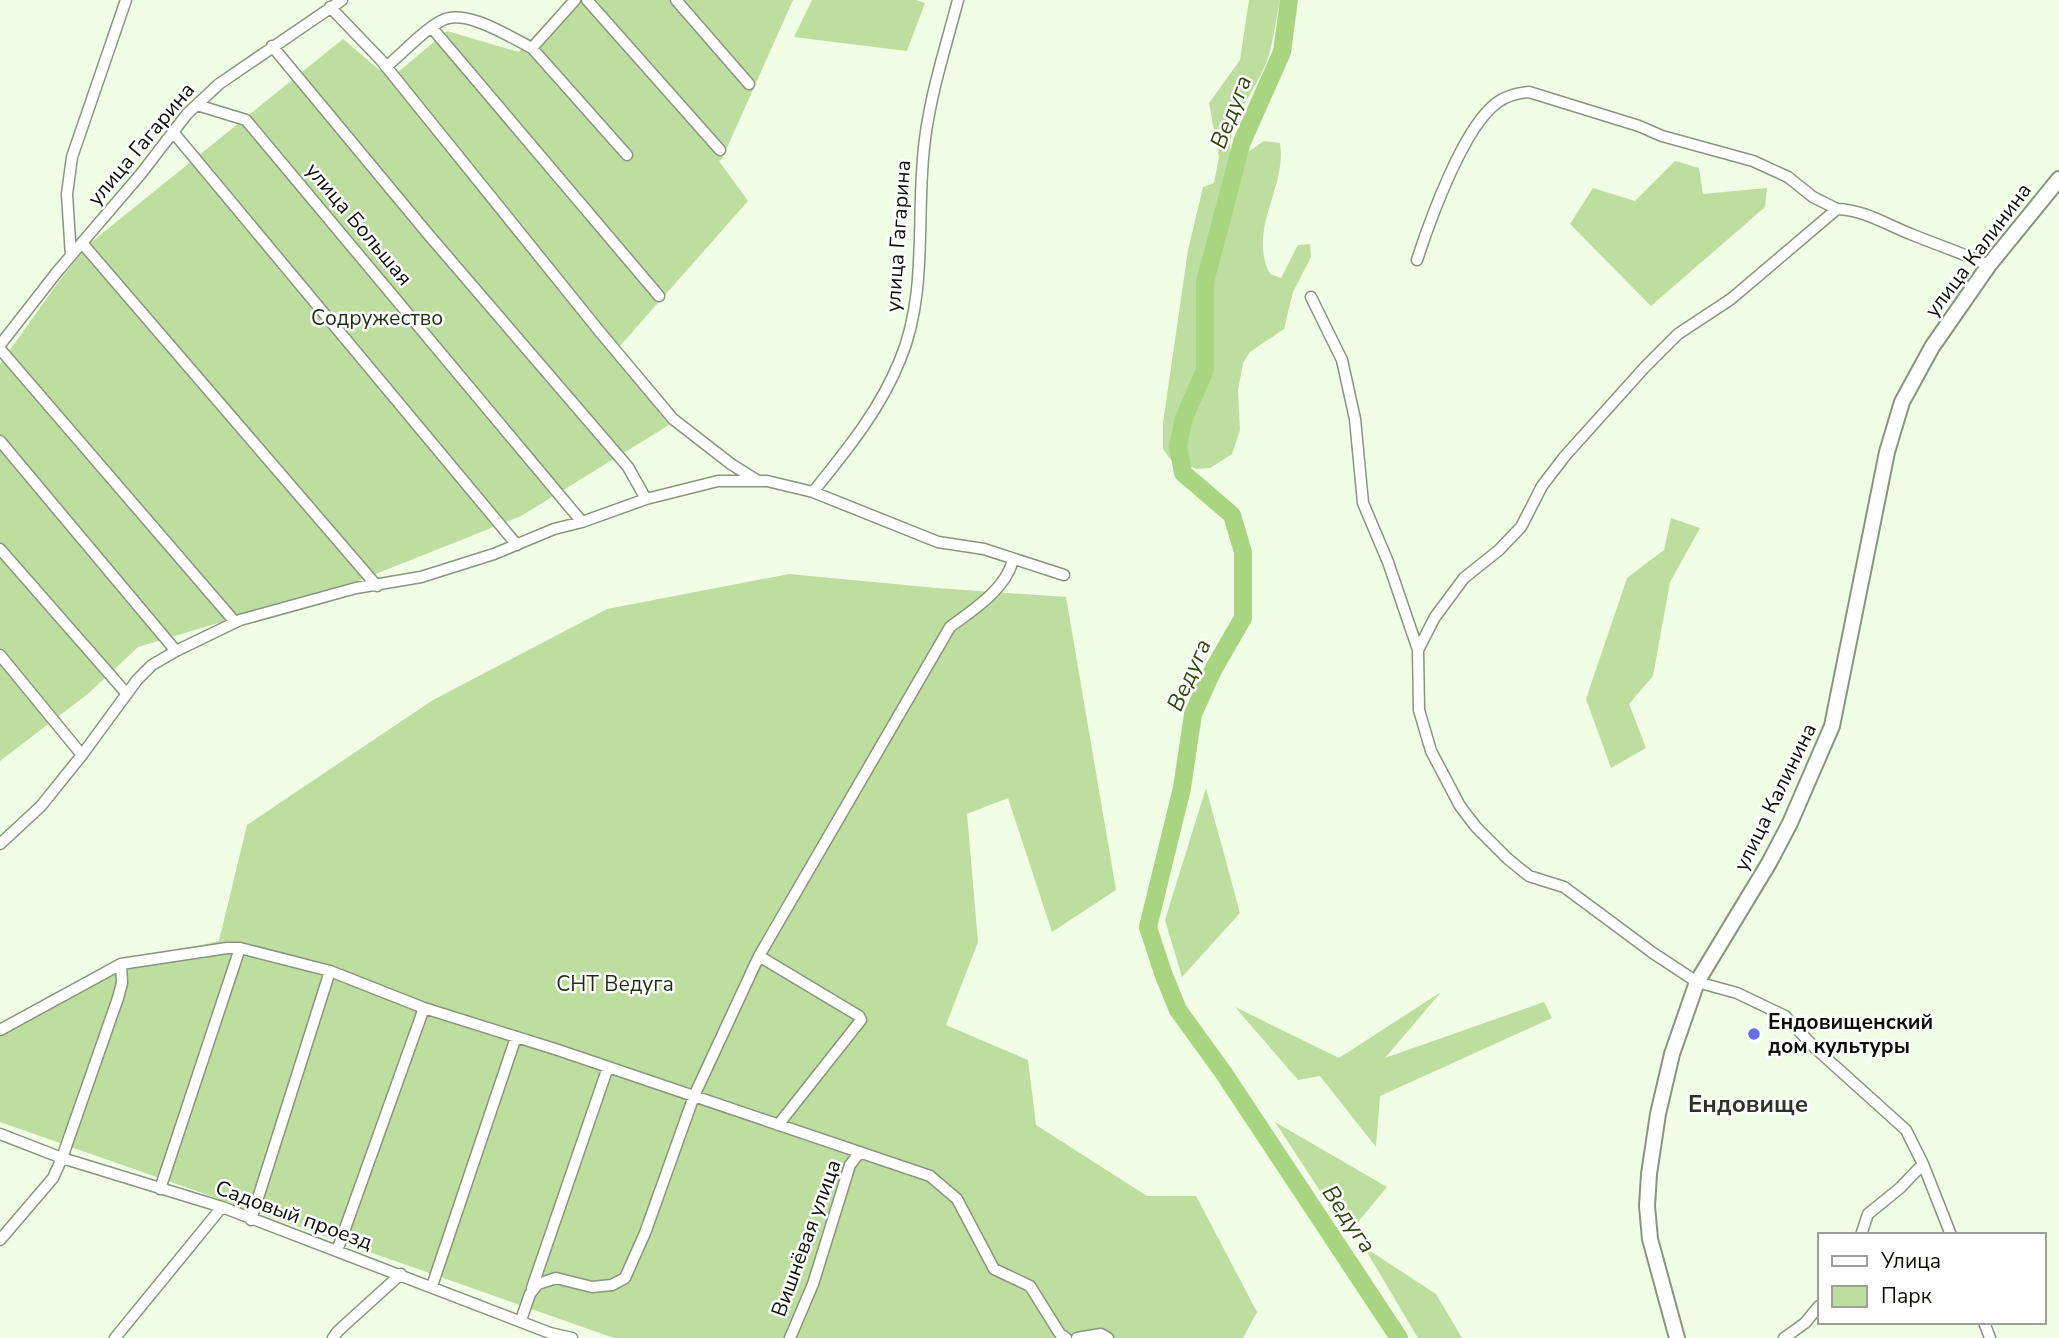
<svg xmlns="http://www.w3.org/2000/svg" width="2059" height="1338" viewBox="0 0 2059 1338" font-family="'Nunito Sans',sans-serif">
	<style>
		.green { fill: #bdde9f }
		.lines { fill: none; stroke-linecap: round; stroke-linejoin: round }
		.river { stroke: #a9d580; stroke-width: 18 }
		.street-casing { stroke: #89957e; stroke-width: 13 }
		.secondary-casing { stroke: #89957e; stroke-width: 18 }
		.street { stroke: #fff; stroke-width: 10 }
		.secondary { stroke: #fff; stroke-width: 14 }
		.poi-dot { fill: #666ee7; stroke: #fff; stroke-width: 2.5 }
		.labels { text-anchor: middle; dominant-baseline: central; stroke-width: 5; stroke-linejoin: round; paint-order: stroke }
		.street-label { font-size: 21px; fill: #0a0e07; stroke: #fff }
		.park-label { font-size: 21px; fill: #1f300d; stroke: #fff }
		.poi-label { font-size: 21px; font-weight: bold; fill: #0a0e07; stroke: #fff; text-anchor: start }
		.water-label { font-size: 23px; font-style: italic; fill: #2d480b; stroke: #fff }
		.quarter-label { font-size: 24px; font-weight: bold; fill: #2a3420; stroke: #fff }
	</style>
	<rect width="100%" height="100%" fill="#f0fee5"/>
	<path class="green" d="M567,0H793L722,159L719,161L748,201L612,355L669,425L521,516L353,583L138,647L89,693L0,761V364L59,281L89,244L343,39L390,79L447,31L519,52Z
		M812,0H916L925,3L907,51L794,37Z
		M1249,0H1280C1276,18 1274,37 1269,55C1260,86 1224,124 1231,157L1244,155L1264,141L1280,143C1287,188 1247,230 1270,274L1281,278L1298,245L1310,244L1311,257L1293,292L1284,329L1250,352L1243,363L1238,390L1240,430L1232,454L1210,468L1197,469L1171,460L1163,449V423L1188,250L1203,187L1214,183L1219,157L1209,103L1240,60Z
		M1675,161L1699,168L1703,194L1767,188L1765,207L1651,306L1570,224L1593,188L1635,201Z
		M1671,518L1700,528L1670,582L1653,676L1629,704L1646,748L1611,768L1586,699L1627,578L1664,550Z
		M789,574L937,588L1066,597L1116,890L1052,932L1008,798L967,814L978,942L946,1025L1028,1060L1036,1125L1147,1196H1196L1257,1312L1243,1338H614L0,1122V1032L98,969L219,941L247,825L433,700L607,609Z
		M1206,788L1240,913L1182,977L1165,920Z
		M1441,992L1385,1058L1544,1002L1552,1018L1380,1096L1376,1147L1320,1076L1298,1080L1235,1007L1339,1058Z
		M1275,1122L1387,1187L1348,1234Z
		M1364,1247L1436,1294L1462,1338H1418Z"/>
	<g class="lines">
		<path class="river" d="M1289,0L1282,52L1242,142L1205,282V370L1184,418L1178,446L1183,473L1232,515L1243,552V618L1213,670L1193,714L1182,788L1148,927L1163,973L1178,1010L1223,1072L1399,1338"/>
		<defs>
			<path id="street" d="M587,0L720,150
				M676,0L749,84
				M330,7L380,59L600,332L673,419L731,464L758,481
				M432,28L659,296
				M272,46L428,234L628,467L646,499
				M532,48L627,155
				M386,67C403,53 422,31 441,21C464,7 510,37 532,48L575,0
				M197,105L246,120L582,522
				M173,132L517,545
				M82,243L377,586
				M71,256L67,194L72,157L126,0
				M1417,260C1430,220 1464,125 1498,102C1508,95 1517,93 1529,92L1639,126L1662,136L1753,161L1788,177L1813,197L1837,209
				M1311,297L1342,360L1355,419L1363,503L1388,562L1418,650L1419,710L1431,751L1460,806L1476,827L1508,859L1529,876L1564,887L1653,953L1697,982L1737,993L1785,1016L1815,1048L1906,1130L1923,1164L1951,1235
				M0,345L57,272L140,175L187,114L219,84L342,0
				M0,349L235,622
				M0,441L176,651
				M813,492C846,451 880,410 900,360C929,291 915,212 925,139C931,92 946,46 958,0
				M0,549L127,694
				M1418,650L1435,617L1464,578L1499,550L1521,527L1542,486L1565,456L1645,367L1678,334L1731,299L1837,209C1865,210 1887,225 1913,235C1938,245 1964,254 1989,265
				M0,655L82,755
				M0,844L41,806L82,755L137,680L152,665L176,651L240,620L356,588L421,577L494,554L554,529L582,522L646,499L718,481H767L813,492L938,542L984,549L1064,575
				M0,1030L121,964L227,948H240L330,971L424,1008L558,1050L930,1176L957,1199L994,1269L1030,1286L1060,1334L1066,1338
				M778,1125L861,1020L859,1016L759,956L950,627C973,610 1006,589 1013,560
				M0,1134L62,1158L222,1207L550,1333L572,1338
				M160,1189L240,948
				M251,1220L330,971
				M1861,1235L1868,1214L1900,1188L1923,1164
				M0,1240L53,1178L62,1158L118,998L122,983L121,964
				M337,1251L424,1008
				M432,1286L516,1037
				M532,1288L608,1067
				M521,1320L530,1294L538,1284L556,1278L592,1287L612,1285L625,1278L645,1233L694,1096L759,956
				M1984,1322L1990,1338
				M115,1338L222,1207
				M333,1338L338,1331L401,1274
				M790,1338L813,1284L850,1165L860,1152
				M1077,1338L1101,1334L1108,1338
				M1784,1338L1805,1323L1819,1306"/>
			<path id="secondary" d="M1677,1338L1650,1239L1647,1206L1649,1174L1658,1114L1672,1054L1697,982L1769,863L1790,823L1832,726L1887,452L1902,402L1932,347L1989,265L2059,179"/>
		</defs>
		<use href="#street" class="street-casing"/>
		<use href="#secondary" class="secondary-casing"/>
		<use href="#street" class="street"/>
		<use href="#secondary" class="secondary"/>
	</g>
	<circle class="poi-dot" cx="1754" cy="1034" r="7"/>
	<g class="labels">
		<g class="street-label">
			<text transform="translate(141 144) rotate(-50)">улица Гагарина</text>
			<text transform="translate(359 224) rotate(50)">улица Большая</text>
			<text transform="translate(898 236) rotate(-86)">улица Гагарина</text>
			<text transform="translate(1978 250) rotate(-53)">улица Калинина</text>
			<text transform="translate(1775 797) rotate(-64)">улица Калинина</text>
			<text transform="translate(294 1215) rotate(20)">Садовый проезд</text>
			<text transform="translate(806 1238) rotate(-70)">Вишнёвая улица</text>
		</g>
		<g class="park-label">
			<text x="377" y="318">Содружество</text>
			<text x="615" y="984">СНТ Ведуга</text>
		</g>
		<g class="poi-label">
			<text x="1768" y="1022">Ендовищенский<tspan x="1768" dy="24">дом культуры</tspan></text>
		</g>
		<g class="water-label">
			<text transform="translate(1231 112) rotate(-69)">Ведуга</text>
			<text transform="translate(1189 675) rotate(-66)">Ведуга</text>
			<text transform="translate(1349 1219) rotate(56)">Ведуга</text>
		</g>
		<g class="quarter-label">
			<text x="1748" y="1104">Ендовище</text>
		</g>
	</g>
	<rect x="1818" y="1233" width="228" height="91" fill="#ffffff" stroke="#9d9f9c" stroke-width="2"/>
	<rect x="1832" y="1256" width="35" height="10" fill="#ffffff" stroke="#9d9f9c" stroke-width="2"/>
	<text x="1881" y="1268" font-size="21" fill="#0a0e07">Улица</text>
	<rect x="1832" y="1286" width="35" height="21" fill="#bdde9f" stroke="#9d9f9c" stroke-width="2"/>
	<text x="1881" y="1303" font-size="21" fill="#0a0e07">Парк</text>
</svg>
